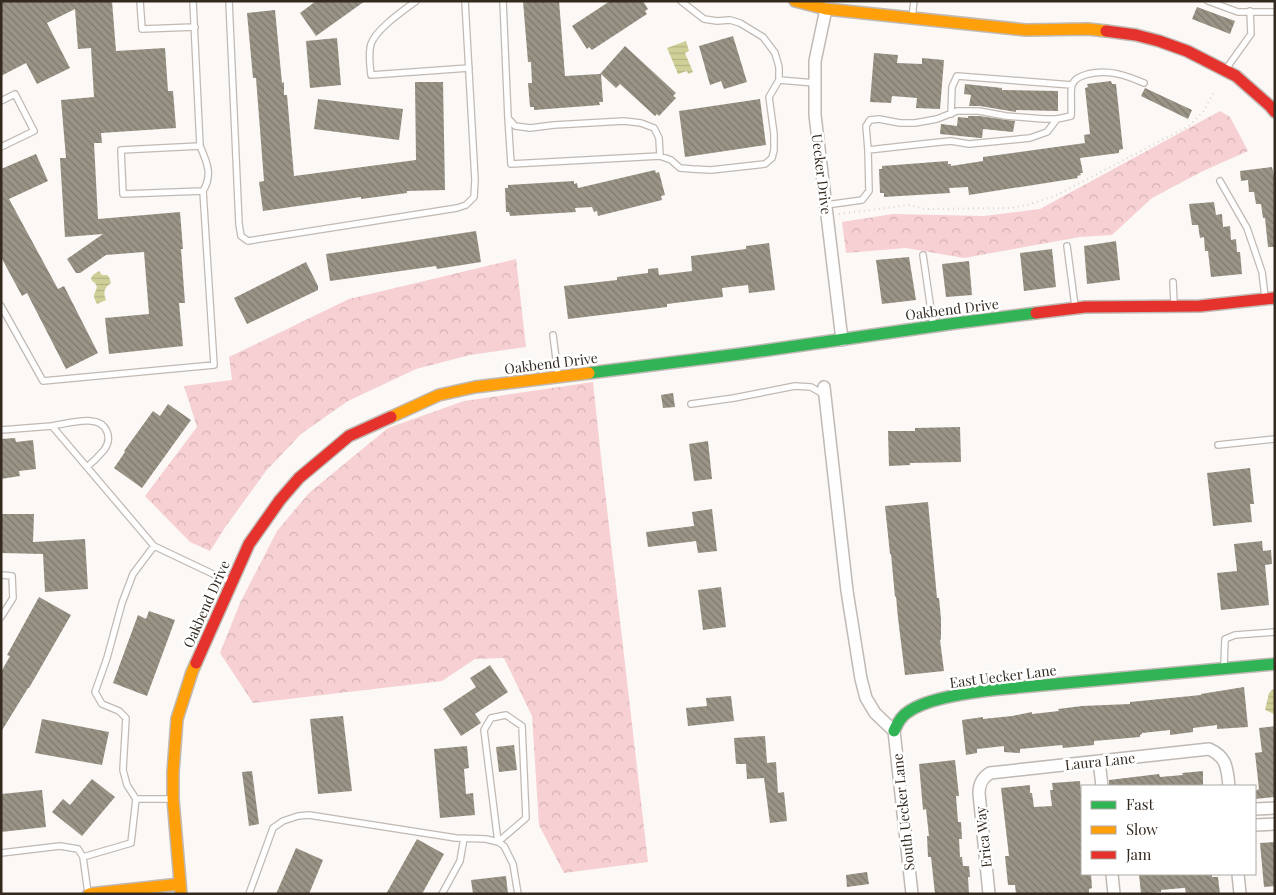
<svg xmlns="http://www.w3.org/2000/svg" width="1276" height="895" viewBox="0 0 1276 895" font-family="'Playfair Display',serif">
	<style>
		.forest { fill: url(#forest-crowns) }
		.water { fill: url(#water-rules) }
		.building { fill: url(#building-back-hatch) }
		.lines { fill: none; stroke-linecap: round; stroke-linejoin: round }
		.lane-casing { stroke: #c0b9b4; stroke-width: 8 }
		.street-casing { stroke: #c0b9b4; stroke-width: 14 }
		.fast-casing { stroke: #c0b9b4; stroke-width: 14 }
		.slow-casing { stroke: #c0b9b4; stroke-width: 14 }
		.jam-casing { stroke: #c0b9b4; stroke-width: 14 }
		.path { stroke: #d6d5d3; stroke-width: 2; stroke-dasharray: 1 4; stroke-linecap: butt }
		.lane { stroke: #fefefe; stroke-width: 5.5 }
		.street { stroke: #fefefe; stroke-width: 11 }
		.fast { stroke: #30b455; stroke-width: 11 }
		.slow { stroke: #ff9f0a; stroke-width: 11 }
		.jam { stroke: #e5322d; stroke-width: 11 }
		.labels { text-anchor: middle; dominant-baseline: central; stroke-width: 5; stroke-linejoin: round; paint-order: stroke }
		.street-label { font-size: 14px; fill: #34291f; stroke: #fff }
	</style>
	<defs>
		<pattern id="forest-crowns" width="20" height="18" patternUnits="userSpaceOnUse" patternTransform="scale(1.25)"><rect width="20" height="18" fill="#f7d0d3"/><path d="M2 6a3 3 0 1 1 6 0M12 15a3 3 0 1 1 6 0" fill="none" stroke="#d4b3b5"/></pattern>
		<pattern id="water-rules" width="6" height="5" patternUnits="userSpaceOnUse" patternTransform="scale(1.25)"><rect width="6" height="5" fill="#cfd098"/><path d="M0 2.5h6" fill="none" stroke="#b2b383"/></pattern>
		<pattern id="building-back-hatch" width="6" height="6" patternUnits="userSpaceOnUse" patternTransform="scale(1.25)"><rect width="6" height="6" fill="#9a9487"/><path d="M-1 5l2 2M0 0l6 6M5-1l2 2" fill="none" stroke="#7e796e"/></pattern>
	</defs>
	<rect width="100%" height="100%" fill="#fbf8f5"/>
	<path class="forest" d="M1220,111L1230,117L1248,151L1203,171L1152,198L1112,235L1080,237L964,258L906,248L846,253L842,222L893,214L984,216L1040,209Z
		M516,259L526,347L470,355L416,369L348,401L301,434L266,471L226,526L210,551L190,542L145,496L197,427L184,386L232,380L229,357L349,299Z
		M593,382L601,457L648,862L564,873L539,825L532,716L504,658L475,659L442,681L253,703L220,653L240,603L277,531L309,493L388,428L464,401Z"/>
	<path class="water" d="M686,41L689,51L685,53L693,72L688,74L687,71L678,74L667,48Z
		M99,271L102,275H107L109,277L111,283C104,288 103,292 106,300L97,304C92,293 94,297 97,287L95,283L92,281L91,278L93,275Z
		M1275,689V714H1274L1265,710L1269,693L1272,690Z"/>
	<path class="building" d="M1,1H112L116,51L165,48L168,91H173L176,128L101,133L102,143H94L98,219L180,212L183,249H181L185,303H179L183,346L109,354L105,318L149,314L144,252L106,255L80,273H76L67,259L103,234L65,237L60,158H66L61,100L94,97L91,48L78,49L75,9L47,23L70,68L37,84L26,63L1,76Z
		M316,1H365L316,36L300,13Z
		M523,1H559L565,76L600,74L625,46L676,93L673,96L676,98L659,116L657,114L655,116L620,84L616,88L601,74L603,102H599L600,105L534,110V107H530L528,83H532L531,62H528Z
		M610,1H643L648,9L645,11L647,14L592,50L589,47L587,49L572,26Z
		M1197,7L1235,21L1230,34L1192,19Z
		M275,10L282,83L284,82V95H287L294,176L416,160L415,82H443L445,190L407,191V193L361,199V197L263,211L259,182L264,181L256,78H253L247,13Z
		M733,36L747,82L724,89L721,81L710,85L699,46Z
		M337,38L341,85L310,88L306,41Z
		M874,53L898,55L897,63L922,64V58L944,60L940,109L916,108L917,98L892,96L891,103L870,102Z
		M1111,81L1112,84H1116L1123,149L1119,150V153L1080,158L1083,173H1080L1081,175L1077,176L1078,178L969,195L968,187L949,188L950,193L884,197V193H880L879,169H882V166L948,161V164H951V166L983,161V157L1085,143L1084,135L1090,134L1085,88L1088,87L1087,84Z
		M965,84L1002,88V90L1058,91V111L1016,110V112L980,106H969L971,95L964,94Z
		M1145,88L1192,110L1188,119L1141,96Z
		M318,99L403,109L399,140L314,129Z
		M760,99L766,145L685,157L679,111Z
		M968,116H979L1015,121L1013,132L983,129L982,138H980L940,134L941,124L957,126L958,117L968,118Z
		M36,154L48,181L9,199L58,289L64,286L98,353L66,369L27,293L22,296L1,257V169Z
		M1272,167L1275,180V247H1268L1265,218H1263L1261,204H1256L1254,192H1249L1248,180L1241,181L1240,171Z
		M655,170L656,173L659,172L665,195L661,196L662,200L598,216L597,211L594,212L592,207L575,208L576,212L510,216L509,212H506L505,188H508V185L574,181V184L577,183L578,188Z
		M1214,202L1216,215L1222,214L1223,227L1230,226L1231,240L1236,239L1237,252H1240L1242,274L1211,277L1208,251H1205L1204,237L1200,238L1198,225H1192L1189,204Z
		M476,231L481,262L437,269L436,266L330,281L326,254Z
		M1116,241L1120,280L1087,284L1084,246Z
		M769,243L775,290L749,293L748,285L722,288L723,297L667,304V307L568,319L564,286L617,280V277L648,273V269L658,268L659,275L692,271L691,256L746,249V246Z
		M1052,249L1056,287L1024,291L1020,253Z
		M909,257L916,300L882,304L876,260Z
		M969,261L972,295L946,297L942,264Z
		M306,262L318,286V290L247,324L234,298Z
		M673,393L675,407L663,408L661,395Z
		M168,404L191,420L142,488L114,468L125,452L124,451L153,411L160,416Z
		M960,427L961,462L910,463V465L889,466L888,431H915V428Z
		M15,438L16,442L33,440L36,469L19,471L20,476L1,479V439Z
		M708,441L712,479L694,481L689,444Z
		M1250,468L1254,504H1250L1252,522L1213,526L1207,473Z
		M928,502L937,598H939L941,619V639L940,640L944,671L905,675L898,618L896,596L895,597L891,554H890L885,506Z
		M712,509L717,551L698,553L696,541L648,547L646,532L694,526L692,512Z
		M1,514H34L33,542L85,539L88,589L45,592L43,554L1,553Z
		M1262,541L1263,551L1271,550L1272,564L1265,565L1269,605L1221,610L1217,573L1237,571L1234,544Z
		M721,587L726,627L703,630L698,590Z
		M39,597L71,615L29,688H28L1,732V672L10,656L7,655Z
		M149,611L175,620L147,696L113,683L138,615L146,619Z
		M490,665L508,692L475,714L481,723L461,736L443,709L476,687L470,678Z
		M1244,687L1248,727L1217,729V725L1193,728V732L1170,735V730L1142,733V734L1140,735V737L1094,741V745L1063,748L1062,745L1020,749V753L1004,752V746L977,749V753L966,755L962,720L983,717V719L1012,716L1032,712V714L1059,711L1058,709L1082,706L1130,704V702L1201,695V694Z
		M731,696L734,721L688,726L686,708L707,706L706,698Z
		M343,716L352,791L318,794L310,719Z
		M42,719L109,732L102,765L35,753Z
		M1275,726V797L1255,799V791L1259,789L1255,753L1262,752L1259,728Z
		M765,736L767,763L776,762L778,793L784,792L787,821L770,823L764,778L747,779L746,764H736L734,738Z
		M514,745L517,770L499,772L496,747Z
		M467,746L469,768L464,769L466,794L473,793L475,815L440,818L434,749Z
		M955,760L959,796H956L958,822H961L962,839H959L960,857H962L963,866H969L970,877H968L969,894H935L931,857H928L927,836H929L926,809L923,810L919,764Z
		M252,771L259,824L249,826L242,772Z
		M1203,771V786H1109V780L1159,774L1160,777L1183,775L1182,773Z
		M92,779L115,797L82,836L52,812L63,799L70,805Z
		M1080,781L1082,806V874H1091L1092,888L1089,889V894H1016L1015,885H1008L1005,856H1009L1001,788L1030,785V793H1032L1034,807L1052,806L1050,790H1053L1052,783Z
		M42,790L46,827L1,832V794Z
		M417,839L444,854L422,894H386Z
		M1275,842V886L1264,887L1260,843Z
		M296,848L323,860L309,894H276Z
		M867,872L869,884L847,887L846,875Z
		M1139,874H1212V877H1218L1220,894H1186L1185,888H1183L1161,890V892L1141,894Z
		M506,876L508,894H473L471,880Z"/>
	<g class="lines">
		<defs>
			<path id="lane" d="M140,1L142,29L195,27
				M229,1L239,224L241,236L248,241L457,208L466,205L474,197L475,180L465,1
				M416,1C403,11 376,29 371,44C368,54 370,65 371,75L469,68
				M503,1L508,118L515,126L530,128L554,125L624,121L641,123L654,128L659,138L660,156
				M681,1L704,19L717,21L730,20L740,23L763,37L775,53L779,67V80L815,83
				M1208,1L1238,12H1275
				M912,17L914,1
				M1226,69L1251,34L1250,11
				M1,101L15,94L34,131L1,147
				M951,114L952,87L957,76L1072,85
				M508,118L511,164L660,156L671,160L680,168L692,169L711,170L765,164L772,158L774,150V134L769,97L779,80
				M200,146L121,150L123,194L203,191
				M868,150L931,143L951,141L969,144L1030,138L1047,132L1057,119
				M1220,181L1247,228L1262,272L1265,297
				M826,205L862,200L869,191L868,150L866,126L870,120L879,119L900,123H915L937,119L957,111H979L1006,116L1044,119H1057L1071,116C1072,107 1070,91 1072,85C1075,78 1081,76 1088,74C1108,69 1125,75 1144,83
				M1067,246L1075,306
				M923,255L933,324
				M1173,282L1174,304
				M1,306L43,381L214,365L203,191C213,175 207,162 200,146L193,1
				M553,335L558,375
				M691,404L734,398L795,386L811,387L825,395
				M52,426C62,424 83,420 91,421C107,422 113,438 104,450C99,456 93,462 87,467
				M1,430L52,426L154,546
				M1218,445L1275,439
				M1,575L12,576L13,598L1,617
				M1224,666L1225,639L1235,635L1275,632
				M506,715L522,726L526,818L498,842L484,730L491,718Z
				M171,799H136L127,785L123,770L126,718L119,711L102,704L95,692L107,658L122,603L133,574L154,546L213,574L231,581
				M1,853L60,846L78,849L83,857L88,893
				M83,857L131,843L136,799
				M249,894L273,828L283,821L298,816L309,815L456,838L486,839L498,842L504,846L513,864L518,894
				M442,894L460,861L464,838"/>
			<path id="street" d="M826,9L815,61V115L842,340
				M824,387L847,591L861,679L866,698L875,713L894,731L912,894
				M1099,761L1102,786
				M1255,809L1275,808
				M1255,825L1275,824
				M1112,874L1114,894
				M1238,874L1240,894
				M989,894L979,793C979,784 982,778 990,773L1209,749C1227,757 1227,768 1229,786"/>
			<path id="fast" d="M589,373L740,354L956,323L1036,313
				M894,731C897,724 901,716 908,712C929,697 975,692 1000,689L1275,664"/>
			<path id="slow" d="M795,1L826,9L1026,30L1088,29L1106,31
				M391,417L439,395L475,387L589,373
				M89,894L180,884
				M181,894L173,799V772L177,719L192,672L196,663"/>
			<path id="jam" d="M1106,31L1136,35L1159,41L1187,51L1236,76L1270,106L1275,112
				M1036,313L1085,307L1200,306L1275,298
				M196,663L249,544L280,500L299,478L349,436L391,417"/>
		</defs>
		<use href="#lane" class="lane-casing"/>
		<use href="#street" class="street-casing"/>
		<use href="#fast" class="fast-casing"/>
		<use href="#slow" class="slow-casing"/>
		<use href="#jam" class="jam-casing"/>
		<path class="path" d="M839,214L910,205L925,209L1011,208L1027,205L1055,196L1189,126L1203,112L1214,92"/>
		<use href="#lane" class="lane"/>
		<use href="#street" class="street"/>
		<use href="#fast" class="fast"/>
		<use href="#slow" class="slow"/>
		<use href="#jam" class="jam"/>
	</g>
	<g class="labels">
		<g class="street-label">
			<text transform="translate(822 174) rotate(83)">Uecker Drive</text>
			<text transform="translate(952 309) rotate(-7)">Oakbend Drive</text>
			<text transform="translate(551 363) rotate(-7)">Oakbend Drive</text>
			<text transform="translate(206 604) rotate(-66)">Oakbend Drive</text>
			<text transform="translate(1003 676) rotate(-7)">East Uecker Lane</text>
			<text transform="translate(1100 761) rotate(-6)">Laura Lane</text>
			<text transform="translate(903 812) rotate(-96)">South Uecker Lane</text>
			<text transform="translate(983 837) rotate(-96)">Erica Way</text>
		</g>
	</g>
	<rect width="1276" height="895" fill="none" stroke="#34291f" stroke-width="5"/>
	<rect x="1081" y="785" width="175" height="90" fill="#ffffff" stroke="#aea9a5"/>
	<rect x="1091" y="801" width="25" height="8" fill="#30b455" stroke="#aea9a5"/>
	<text x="1126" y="810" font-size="15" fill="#34291f">Fast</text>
	<rect x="1091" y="826" width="25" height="8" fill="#ff9f0a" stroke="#aea9a5"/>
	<text x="1126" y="835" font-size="15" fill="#34291f">Slow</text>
	<rect x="1091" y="851" width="25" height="8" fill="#e5322d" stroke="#aea9a5"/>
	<text x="1126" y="860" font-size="15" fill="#34291f">Jam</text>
</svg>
